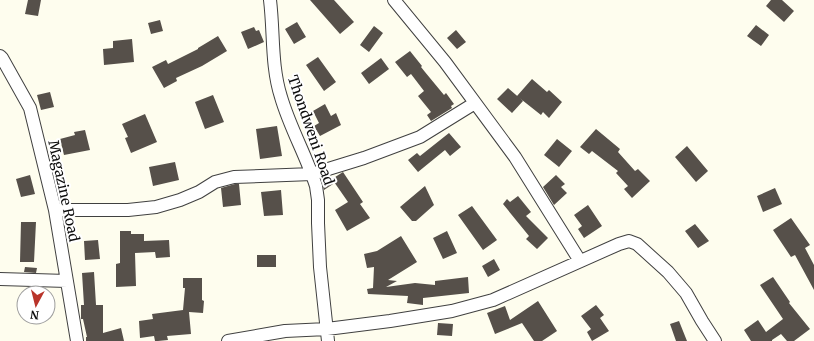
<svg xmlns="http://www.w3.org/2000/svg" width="814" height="341" viewBox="0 0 814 341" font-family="Merriweather,serif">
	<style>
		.building { fill: #56504a }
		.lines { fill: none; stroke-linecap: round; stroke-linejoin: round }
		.street-casing { stroke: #404040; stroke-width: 14 }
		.street { stroke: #fff; stroke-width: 12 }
		.labels { text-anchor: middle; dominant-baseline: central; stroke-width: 4; stroke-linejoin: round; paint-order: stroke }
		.street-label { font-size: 14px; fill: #0d0d0d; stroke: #fff }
	</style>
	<rect width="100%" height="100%" fill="#fefdee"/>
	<path class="building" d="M28,0H41L38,16L25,14Z
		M310,0H334L354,22L340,34Z
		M771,0H782L794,11L784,22L766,6Z
		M160,20L163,31L151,34L148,23Z
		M297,22L306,37L294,44L285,29Z
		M756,25L769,35L761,46L747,36Z
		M374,26L383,33L369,52L360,45Z
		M254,27L256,31L259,30L264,42L248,49L241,32Z
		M456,30L466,42L457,49L447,38Z
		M218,36L227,51L202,66L176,78L177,81L164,88L152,67L166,60L168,64L198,49V48Z
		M132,39L134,62L104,65L103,49L113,48V41Z
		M410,51L422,66L421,67L425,72L444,95L446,93L454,104L451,106L452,108L431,121L427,115L431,112L418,96L424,91L411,74L407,77L395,62Z
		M318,57L336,82L324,91L306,65Z
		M381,58L389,69L369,84L361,73Z
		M532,79L547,92L549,90L562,102L549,118L543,112L541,115L517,96Z
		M508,88L523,101L512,113L497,99Z
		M50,92L54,107L41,110L37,95Z
		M213,95L224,122L205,129L195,102Z
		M325,104L331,116L336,113L341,125L320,136L314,126L319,123L313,111Z
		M145,114L157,142L131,153L125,138L128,137L122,124Z
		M277,126L282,156L260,159L256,129Z
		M596,129L620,149L618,152L635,171L638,169L650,181L632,198L624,189L628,186L616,173L618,171L592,151L589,154L580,147Z
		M85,130L90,150L64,155L60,139L75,135L74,132Z
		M449,133L461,147L450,156L445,150L418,172L408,160L417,153L420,156Z
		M557,139L572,151L559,167L544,155Z
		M687,146L708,171L696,182L675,157Z
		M175,162L179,180L153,186L149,167Z
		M343,172L363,202L360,204L370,218L347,231L335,210L348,202L332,179Z
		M30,175L35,194L21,197L16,179Z
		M556,175L565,184L561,187L567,193L554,205L543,187Z
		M329,177L333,184L324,190L321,179Z
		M235,184H239L241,205L223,207L221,188Z
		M425,186L434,205L416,221H412L400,207Z
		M775,188L782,204L763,212L757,196Z
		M281,190L283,215L264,216L261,192Z
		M518,196L531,212L526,216L548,238L537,249L526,239L529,236L503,204L507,199L510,202Z
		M588,205L602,226L584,238L578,229L582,226L574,215Z
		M472,206L497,240L483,250L458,215Z
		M791,218L810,245L805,248L814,265V290L795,255L791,257L773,230Z
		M21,222H36L34,262H20Z
		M695,224L709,241L698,248L685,231Z
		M120,231H131V234H144V241L169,240L170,257L156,258L155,252L135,253L136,286L116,287V264L120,263Z
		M447,231L457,253L443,259L433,238Z
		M401,236L417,262L388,280L397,281L386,287L415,283L435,285V281L468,277L469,293L423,298V305L407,303L408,296L368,294L367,289L373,288L374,267L367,268L364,254L377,251Z
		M98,240L100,259L85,260L84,241Z
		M257,255H276V267H257Z
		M494,259L500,270L488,277L482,266Z
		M25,267L37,268L36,273L24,272Z
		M94,272L96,305H103V333L121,328L124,341H86V337H87L83,319H81V305H84L82,273Z
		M773,277L790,302L789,303L810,329L794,341H787L781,334L772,340V341H751L744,330L758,320L766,332L783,319L760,285Z
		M183,278H202V300L204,301L203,313L189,312L191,334L167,336L168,340L158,341H155L154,336L140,338L139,321L153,319L152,314L183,310L185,288H183Z
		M538,301L557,331L542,341H534L522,323L495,334L487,313L505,306L510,320Z
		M596,305L604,315L600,318L609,331L592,341L587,332L591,329L581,316Z
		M679,321L687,341H676L670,324Z
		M438,323L453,324L452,336L437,335Z"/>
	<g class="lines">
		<defs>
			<path id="street" d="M270,0C274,32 271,66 281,97C290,128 306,155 316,186L318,200V223L320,267L328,341
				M394,0L445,62L515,157L580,261
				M0,56L2,58L30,108L55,210L77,341
				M55,210H128L156,207L180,200L199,192L215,182L234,177L312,174L364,158L420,137L475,103
				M0,279L67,281
				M228,341L285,331L327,329L390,321L452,311L493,300L619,244L629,241L637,244L668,272L686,293L702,321L715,341"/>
		</defs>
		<use href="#street" class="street-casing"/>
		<use href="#street" class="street"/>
	</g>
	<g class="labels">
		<g class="street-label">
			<text transform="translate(311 130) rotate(71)">Thondweni Road</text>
			<text transform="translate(64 191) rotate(78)">Magazine Road</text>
		</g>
	</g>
	<g transform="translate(36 305) rotate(187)"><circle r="19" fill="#ffffff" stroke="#9e9e9e"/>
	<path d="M0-3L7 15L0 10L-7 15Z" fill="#b9342a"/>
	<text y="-6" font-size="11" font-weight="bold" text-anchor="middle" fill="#0d0d0d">N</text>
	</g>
</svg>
